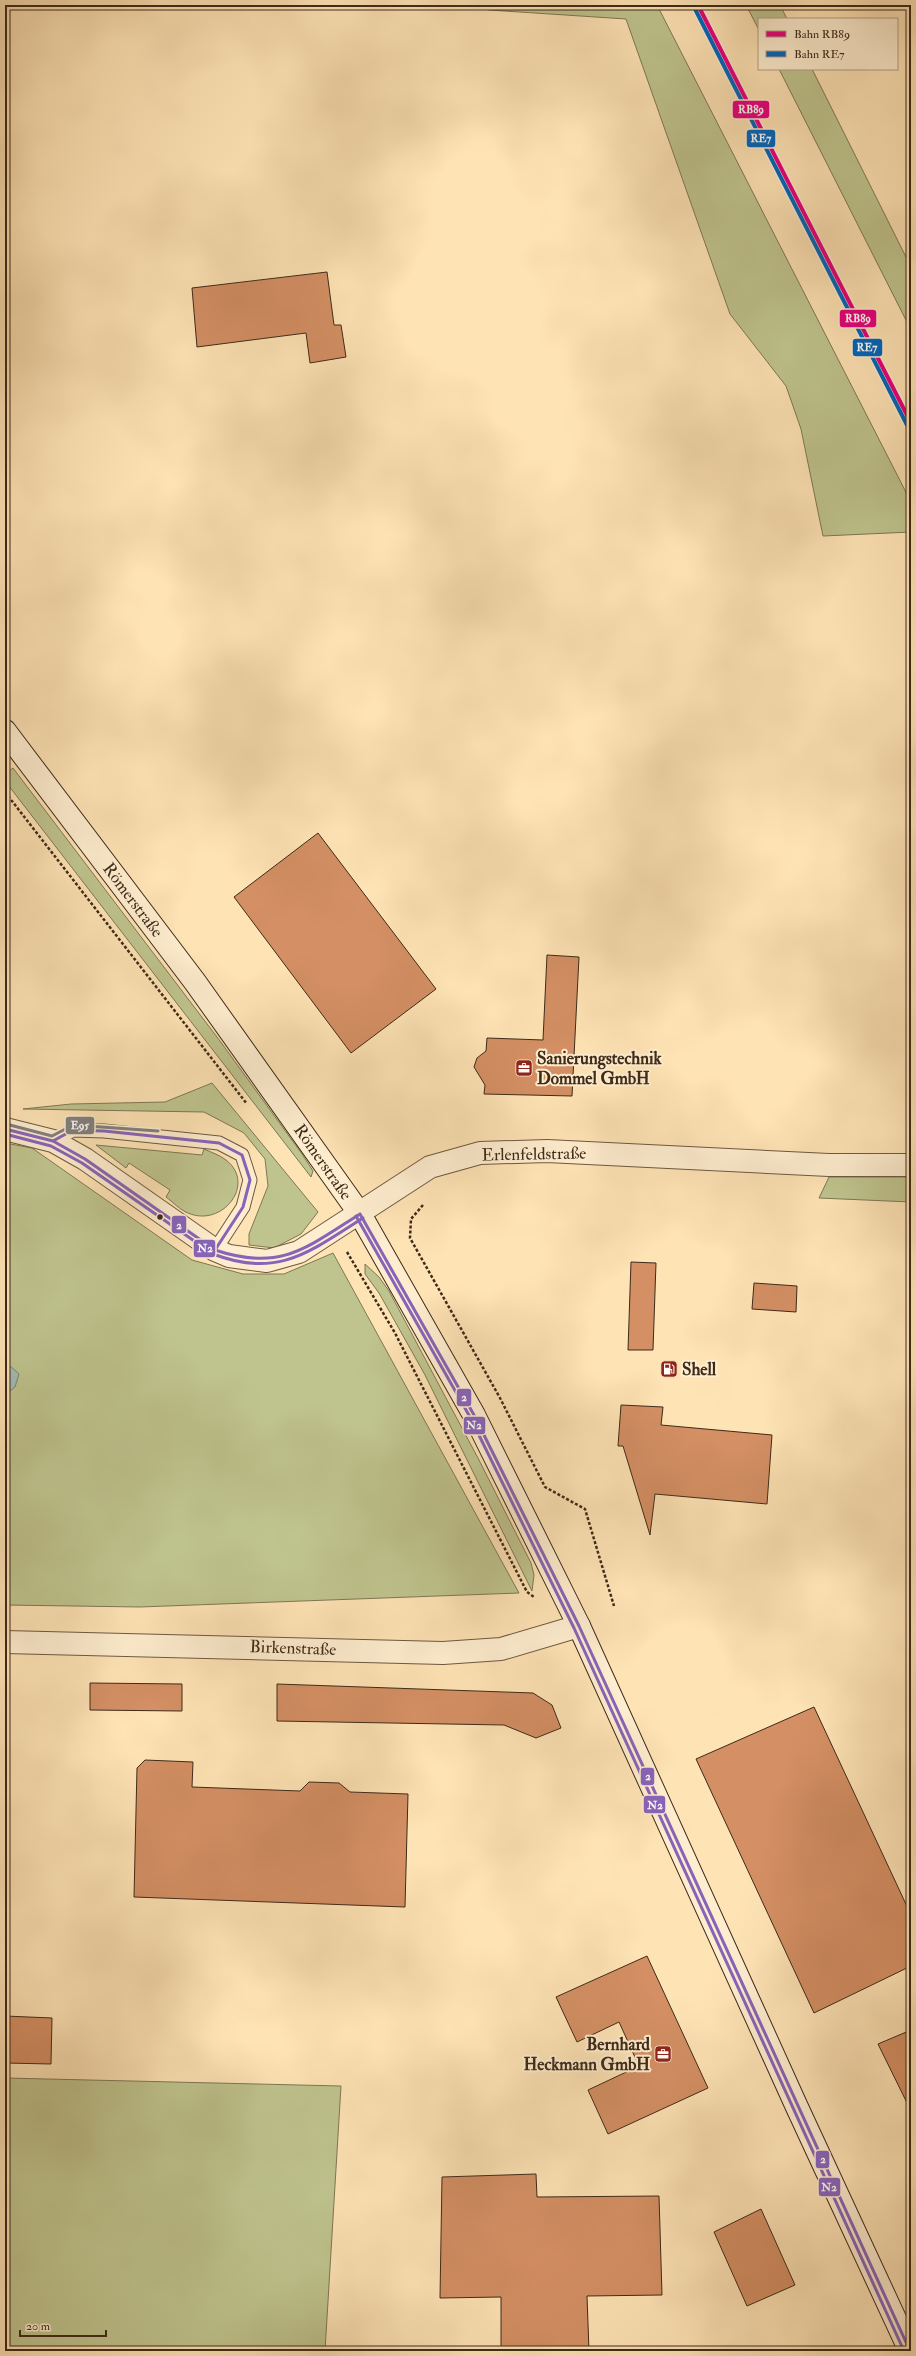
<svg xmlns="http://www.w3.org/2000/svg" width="916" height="2356" viewBox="0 0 916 2356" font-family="'IM FELL Double Pica',serif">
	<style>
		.green { fill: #bfc48e; stroke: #7e7754 }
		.water { fill: #a3bcb7; stroke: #7b8278 }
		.building { fill: #d48f64; stroke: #3e2a19 }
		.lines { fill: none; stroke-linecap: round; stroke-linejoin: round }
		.service-casing { stroke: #6e5840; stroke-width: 15 }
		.minor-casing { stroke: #6e5840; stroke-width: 24 }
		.secondary-casing { stroke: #3e2a19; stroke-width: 24 }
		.path { stroke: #3e2a19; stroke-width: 2.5; stroke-dasharray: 3 2; stroke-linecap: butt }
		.service { stroke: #feedcf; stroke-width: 13 }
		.minor { stroke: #feedcf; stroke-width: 22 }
		.secondary { stroke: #feedcf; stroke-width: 22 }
		.bus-1-casing { stroke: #feedcf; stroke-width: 6 }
		.bus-2-casing { stroke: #feedcf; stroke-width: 6 }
		.bus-3-casing { stroke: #feedcf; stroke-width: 6 }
		.bus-1 { stroke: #8864b9; stroke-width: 3 }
		.bus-2 { stroke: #8864b9; stroke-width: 3 }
		.bus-3 { stroke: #808080; stroke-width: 3 }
		.rail-1-casing { stroke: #feedcf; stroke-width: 7 }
		.rail-2-casing { stroke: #feedcf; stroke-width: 7 }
		.rail-1 { stroke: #e5007d; stroke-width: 4 }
		.rail-2 { stroke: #0065bd; stroke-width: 4 }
		.bus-dot { fill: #3e2a19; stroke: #feedcf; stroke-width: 1.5 }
		.labels { text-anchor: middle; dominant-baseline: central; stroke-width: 4; stroke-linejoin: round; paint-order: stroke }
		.street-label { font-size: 17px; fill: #3e2a19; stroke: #feedcf }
		.poi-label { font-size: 17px; font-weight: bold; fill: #3e2a19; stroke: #feedcf; text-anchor: start }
		.line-badge { stroke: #feedcf; stroke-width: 1.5 }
		.badge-label { font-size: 11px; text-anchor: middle; font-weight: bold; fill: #fff }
	</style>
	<rect width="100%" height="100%" fill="#fee3b5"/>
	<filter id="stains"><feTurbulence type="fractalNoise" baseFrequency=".005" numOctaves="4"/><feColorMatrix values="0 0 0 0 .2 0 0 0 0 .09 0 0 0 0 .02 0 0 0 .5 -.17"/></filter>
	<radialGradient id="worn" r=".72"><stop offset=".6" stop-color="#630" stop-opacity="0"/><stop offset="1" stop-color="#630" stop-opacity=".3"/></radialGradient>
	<path class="green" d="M479,5H657L911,502V532L823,536L801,429L786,386L730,314L626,19L489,10Z
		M746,5H780L787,19H759V30Z
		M779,69H812L911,267V330Z
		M13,768L220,1041L302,1154L313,1171L311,1177L5,781V774Z
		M212,1083L318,1212L301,1234L274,1248L249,1245V1234L268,1186L265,1159L244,1133L204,1112L23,1109L71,1104L165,1102Z
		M5,1143L32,1148L192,1260L243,1274H284L333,1253L519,1593L140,1607L5,1605Z
		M96,1145L202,1155L204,1149C210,1152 220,1155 226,1160C257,1184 222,1228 188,1213C180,1210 173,1202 166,1197L170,1190L129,1163L126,1168Z
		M829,1177H911V1202L819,1198Z
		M365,1264L379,1277L389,1291L479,1460L531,1563L534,1575L532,1591L425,1375L379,1293L365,1274Z
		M5,2078L341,2086L325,2351H5Z"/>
	<path class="water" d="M5,1366H10L19,1374L15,1387L5,1395Z"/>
	<path class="building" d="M327,272L334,325H341L346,357L310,363L306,333L197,347L192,288Z
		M318,833L436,989L351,1053L234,897Z
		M547,955L579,957L572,1096L484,1094L485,1085L474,1067L477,1058L486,1051L487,1038L543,1040Z
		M631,1262L656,1263L653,1350H628Z
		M754,1283L797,1286L796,1312L752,1309Z
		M621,1405L663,1407L661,1425L772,1435L767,1504L655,1494L650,1535L623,1446H618Z
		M90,1683L182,1684V1711L90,1710Z
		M277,1684L533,1693L552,1705L561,1728L536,1738L504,1725L277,1721Z
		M814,1707L911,1915V1966L814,2013L696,1759Z
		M145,1760L193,1762L192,1787L300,1791L309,1782L339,1783L350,1792L408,1794L405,1907L134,1897L137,1768Z
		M647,1956L708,2088L608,2134L588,2090L639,2066L619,2022L577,2042L556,1997Z
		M5,2016L52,2018L51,2064L5,2063Z
		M911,2030V2111L878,2044Z
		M536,2174L537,2197L659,2196L662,2295L587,2296L589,2351H501V2297L440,2298L442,2177Z
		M761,2209L795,2285L747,2306L714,2232Z"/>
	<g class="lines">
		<defs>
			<path id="service" d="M53,1141L73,1130L104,1131L219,1143L242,1155L250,1180L243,1207L215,1250"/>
			<path id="minor" d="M5,1129L53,1141L85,1159L215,1250L229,1256L267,1261L299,1252L430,1167L480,1153L547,1151L829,1165H911
				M5,1642L443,1653L501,1649L579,1626"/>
			<path id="secondary" d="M5,731L195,982L360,1214L474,1415L579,1626L796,2105L910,2351"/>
		</defs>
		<use href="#service" class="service-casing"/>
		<use href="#minor" class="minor-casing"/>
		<use href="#secondary" class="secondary-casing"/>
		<path class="path" d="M5,792L247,1104
			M423,1205L411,1219L410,1238L500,1398L545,1487L585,1509L614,1606
			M347,1252L395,1333L527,1592L534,1597"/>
		<use href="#service" class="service"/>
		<use href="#minor" class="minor"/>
		<use href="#secondary" class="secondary"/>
		<defs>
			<path id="bus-1" d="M5,1129L53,1141L85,1159L215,1250C281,1272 306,1248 360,1214
				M53,1141L73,1130L104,1131L219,1143L242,1155L250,1180L243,1207L215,1250
				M360,1214L474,1415L579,1626L910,2351"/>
			<path id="bus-2" d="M5,1134L51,1146L82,1163L213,1254C278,1279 309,1252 363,1218
				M356,1216L470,1417L574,1628L904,2351"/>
			<path id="bus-3" d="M6,1124L52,1136L73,1125L158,1131"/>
		</defs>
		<use href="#bus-1" class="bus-1-casing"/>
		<use href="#bus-2" class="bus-2-casing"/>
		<use href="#bus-3" class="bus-3-casing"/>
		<use href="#bus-1" class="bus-1"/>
		<use href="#bus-2" class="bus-2"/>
		<use href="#bus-3" class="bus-3"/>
		<defs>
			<path id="rail-1" d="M698,5L911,423"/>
			<path id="rail-2" d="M694,7L907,425"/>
		</defs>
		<use href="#rail-1" class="rail-1-casing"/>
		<use href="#rail-2" class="rail-2-casing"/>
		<use href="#rail-1" class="rail-1"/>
		<use href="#rail-2" class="rail-2"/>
	</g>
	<defs>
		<symbol id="office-square" viewBox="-11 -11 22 22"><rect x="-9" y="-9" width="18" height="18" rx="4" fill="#8f2418" stroke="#feedcf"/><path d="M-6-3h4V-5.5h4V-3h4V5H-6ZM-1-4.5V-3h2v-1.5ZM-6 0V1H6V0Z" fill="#fff"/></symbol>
		<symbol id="fuel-square" viewBox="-11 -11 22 22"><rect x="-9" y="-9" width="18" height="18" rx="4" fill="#8f2418" stroke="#feedcf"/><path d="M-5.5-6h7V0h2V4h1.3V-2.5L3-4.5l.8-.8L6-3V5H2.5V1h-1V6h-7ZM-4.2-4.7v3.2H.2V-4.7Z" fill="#fff"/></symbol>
	</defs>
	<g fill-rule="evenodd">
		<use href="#office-square" x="514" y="1058" width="20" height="20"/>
		<use href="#fuel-square" x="659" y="1359" width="20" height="20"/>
		<use href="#office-square" x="653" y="2044" width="20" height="20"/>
	</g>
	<circle class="bus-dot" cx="160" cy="1217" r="3.5"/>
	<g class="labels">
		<g class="street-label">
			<text transform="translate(133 900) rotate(53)">Römerstraße</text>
			<text transform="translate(534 1154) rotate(-1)">Erlenfeldstraße</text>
			<text transform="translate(323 1162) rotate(55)">Römerstraße</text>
			<text transform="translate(293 1648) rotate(2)">Birkenstraße</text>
		</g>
		<g class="poi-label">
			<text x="537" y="1058">Sanierungstechnik<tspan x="537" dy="20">Dommel GmbH</tspan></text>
			<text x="682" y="1369">Shell</text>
			<text x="650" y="2044" text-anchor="end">Bernhard<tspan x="650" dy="20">Heckmann GmbH</tspan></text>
		</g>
	</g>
	<g class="line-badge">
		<rect x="732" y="100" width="38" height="19" rx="4" fill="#e5007d"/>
		<rect x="746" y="129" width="30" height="19" rx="4" fill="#0065bd"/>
		<rect x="839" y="309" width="38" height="19" rx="4" fill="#e5007d"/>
		<rect x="852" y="338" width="31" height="19" rx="4" fill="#0065bd"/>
		<rect x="65" y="1116" width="30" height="19" rx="4" fill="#808080"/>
		<rect x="171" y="1215" width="16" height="19" rx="4" fill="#8864b9"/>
		<rect x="193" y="1239" width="23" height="19" rx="4" fill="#8864b9"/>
		<rect x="456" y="1388" width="16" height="19" rx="4" fill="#8864b9"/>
		<rect x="463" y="1416" width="23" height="19" rx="4" fill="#8864b9"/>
		<rect x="640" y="1767" width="15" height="19" rx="4" fill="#8864b9"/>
		<rect x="643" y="1795" width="23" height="19" rx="4" fill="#8864b9"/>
		<rect x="815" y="2150" width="15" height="19" rx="4" fill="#8864b9"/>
		<rect x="818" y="2177" width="23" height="20" rx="4" fill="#8864b9"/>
	</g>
	<g class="badge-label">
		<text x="751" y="113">RB89</text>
		<text x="761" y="142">RE7</text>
		<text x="858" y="322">RB89</text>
		<text x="867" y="351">RE7</text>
		<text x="80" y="1129">E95</text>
		<text x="179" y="1229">2</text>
		<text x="205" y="1252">N2</text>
		<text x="464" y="1401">2</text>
		<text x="474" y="1429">N2</text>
		<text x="648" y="1780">2</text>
		<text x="655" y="1809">N2</text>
		<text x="823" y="2163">2</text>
		<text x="829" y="2191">N2</text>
	</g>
	<rect width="916" height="2356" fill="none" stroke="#fee3b5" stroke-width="20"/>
	<rect x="6" y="6" width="904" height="2344" fill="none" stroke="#3e2a19" stroke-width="2"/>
	<rect x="10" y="10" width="896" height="2336" fill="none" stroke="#3e2a19"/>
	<rect x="758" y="18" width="140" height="52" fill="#feedcf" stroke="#b19f86"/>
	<rect x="766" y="31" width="20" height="6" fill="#e5007d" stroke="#b19f86"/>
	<text x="794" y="38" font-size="12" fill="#3e2a19">Bahn RB89</text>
	<rect x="766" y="51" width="20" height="6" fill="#0065bd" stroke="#b19f86"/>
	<text x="794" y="58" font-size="12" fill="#3e2a19">Bahn RE7</text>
	<path d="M20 2330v6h86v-6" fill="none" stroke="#3e2a19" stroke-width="2"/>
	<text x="26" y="2330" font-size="12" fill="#3e2a19" stroke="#feedcf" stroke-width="3" paint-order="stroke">20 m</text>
	<rect width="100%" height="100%" filter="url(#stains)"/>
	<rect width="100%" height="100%" fill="url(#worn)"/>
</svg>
